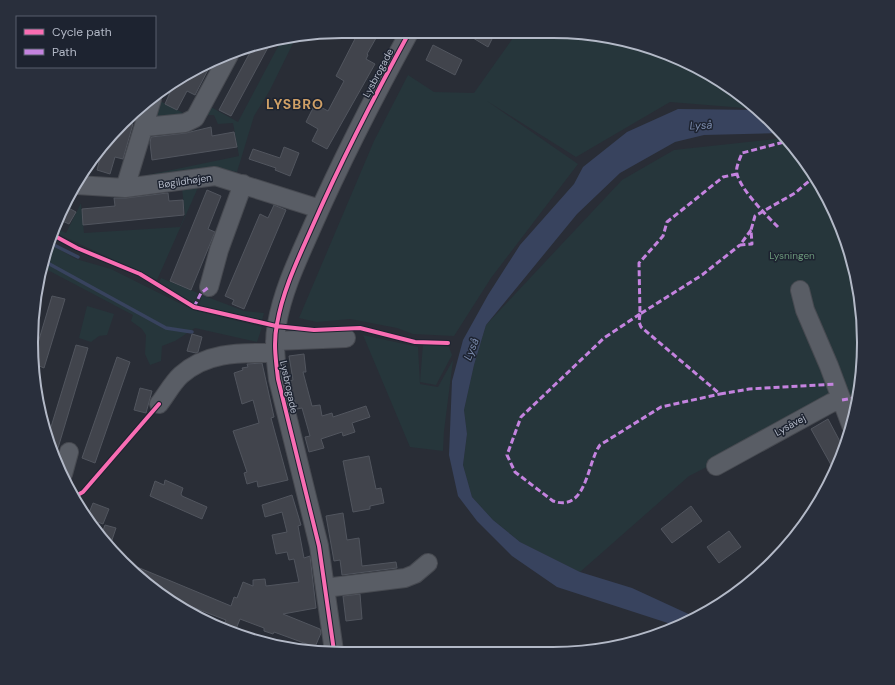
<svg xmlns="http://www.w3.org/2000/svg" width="895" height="685" viewBox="0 0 895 685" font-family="'DM Sans',sans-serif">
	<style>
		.green { fill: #26363b }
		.water { fill: #38435e }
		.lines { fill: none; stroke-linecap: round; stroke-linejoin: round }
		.stream { stroke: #38435e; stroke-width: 3.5 }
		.building { fill: #41444c; stroke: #51555e }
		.minor-casing { stroke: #474a51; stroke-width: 20 }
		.minor { stroke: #595d65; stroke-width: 18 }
		.quiet { stroke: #c483df; stroke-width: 3; stroke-dasharray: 6 3; stroke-linecap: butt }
		.cycleway-casing { stroke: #1d2330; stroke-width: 6 }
		.cycleway { stroke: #f96db3; stroke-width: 4 }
		.labels { text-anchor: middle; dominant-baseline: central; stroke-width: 3; stroke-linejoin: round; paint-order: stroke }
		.street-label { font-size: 10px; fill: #b3b9c7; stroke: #1d2330 }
		.park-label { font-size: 10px; fill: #6b977a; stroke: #1d2330 }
		.water-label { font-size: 11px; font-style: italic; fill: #7c8cae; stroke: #1d2330 }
		.district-label { font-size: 14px; font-weight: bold; letter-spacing: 1px; fill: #d0a066; stroke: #1d2330 }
		.rim { fill: none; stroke: #b3b9c7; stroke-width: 2 }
	</style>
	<rect width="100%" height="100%" fill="#292d36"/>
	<path class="green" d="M518,31L573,32L633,42L726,84L757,109L670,102L576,157L487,101L578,164L491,278L454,336L413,334L397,328L350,319L317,322L299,318L374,141L408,75L434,92L474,93Z
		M296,37L270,90L254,116L237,172L214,167L139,178L138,177L239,156L233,123L218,124L214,115H203L209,106L238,122L282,39Z
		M163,91L158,100L185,114L160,118L157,115C156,106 155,97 163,91Z
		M785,138L811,169L840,223L858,281L864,342L859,395H849L689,476L580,572L520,542L493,520L472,497L463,465L467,434L464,410L474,365L486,325L622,180L674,150Z
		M200,183L157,280L54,232L55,228L66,233L81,203L84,233L180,227L185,215L182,188Z
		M50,244L76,259L111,269L193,310L262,327L257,342L195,328L175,341L162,346L161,361L150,365L145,354L146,335L142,329L131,321L133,315L42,267Z
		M161,278L198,293L194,303L159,282Z
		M202,295L244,311L264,313L262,320L220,312L199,305Z
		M87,306L114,314L107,335L99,336L91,342L79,338Z
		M363,335L418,347L420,384L438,387L453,360L444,431L443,451L410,447Z
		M423,344L449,347L452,355L436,385L420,382Z"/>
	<path class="water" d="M678,109L758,110L773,122L782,133L704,135L675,142L620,173L577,214L486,325L474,365L464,410L467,434L463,465L472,497L493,520L520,542L580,572L632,588L695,617L677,626L557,587L512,556L477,521L458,496L449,455L452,381L463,340L488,295L520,245L574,184L583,167L627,132Z"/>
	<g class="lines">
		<path class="stream" d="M50,243L78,257
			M44,261L166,328L192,332"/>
	</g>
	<path class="building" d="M359,31H380L367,54L368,55L366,59L375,64L327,149L312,141L318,129L306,122L315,104L328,111L344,81L336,76Z
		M476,31H496L488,47L473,38Z
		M272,40L231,116L219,110L254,45Z
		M433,45L462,60L455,75L426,60Z
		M212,62L195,95L187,91L177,110L165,104L175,81L187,73Z
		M123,121L133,124L123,159L115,157L110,174L97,170L102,150Z
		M211,127L212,136L234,132L237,147L152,160L150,143L151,137L186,133Z
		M284,147L299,153L290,176L275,170L276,168L249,159L253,149L280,158Z
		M207,190L221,196L208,229L215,232L191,290L170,281Z
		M167,193H168L169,201L183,200L184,215L83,225L82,209L115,206L114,198H126Z
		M63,205L76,212L69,224L58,219Z
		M274,205L286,210L244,309L232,304L234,300L225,296L260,214L268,218Z
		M52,296L65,299L44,368L32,363Z
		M192,334L202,337L198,352L196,353L187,351Z
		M76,345L88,348L55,458L47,440Z
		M304,354L306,372H303L312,406L320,405L322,416L332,413L333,417L366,406L370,417L352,423L355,432L343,436L342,432L321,439L324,448L309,452L305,437L310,436L302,408L297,409L289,381L293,380L289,356Z
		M117,357L130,362L95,463L82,458Z
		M262,363L274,417L271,418L288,480L258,487L257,481L247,484L244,473L247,472L233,431L259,423L253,400L242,404L234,373L243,370L242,368L248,367L247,364Z
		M140,388L152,391L146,413L134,410Z
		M828,419L844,449L835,472L811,429Z
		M369,456L376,489L381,488L384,503L370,506V509L353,512L343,461Z
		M165,480L183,488L181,494L182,496L207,507L202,519L150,496L155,481L164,485Z
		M292,495L301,525L298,526L304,558L310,556L316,608L283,614L320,629L321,633L315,647L274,632L273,634L264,631V628L240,619L236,629L224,624L226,620L166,597L137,577L125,562L231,606L234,597L237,598L243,582L253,586V580L265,579L266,586L299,582L294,559L289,560L287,552L276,554L272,535L287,532L282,512L265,517L262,505Z
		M93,503L109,509L103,524L87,518Z
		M691,506L702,521L672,543L661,529Z
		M343,513L347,540L359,538L362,566L396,562L397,568L342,575L340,560L334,561L326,516Z
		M105,525L116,528L110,546L101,536Z
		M729,531L741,547L719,563L707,547Z
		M360,594L362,619L346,621L343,596Z"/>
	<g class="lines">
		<defs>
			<path id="minor" d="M152,99L125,188L215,176L320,209
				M145,127L185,123L195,118L229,55
				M77,185L125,188
				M209,287L219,250L243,184
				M800,290L805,310L829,366L851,425
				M275,341L346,338
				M159,404C166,395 173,382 181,375C208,351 241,353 275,353
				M716,466L831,403L842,400
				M63,474L69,452
				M325,588L405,578L415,574L428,563
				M334,651L319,546L278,379C276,361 273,343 277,324C283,289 299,257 313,225C342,159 375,95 410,31"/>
		</defs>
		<use href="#minor" class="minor-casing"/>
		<use href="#minor" class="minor"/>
		<path class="quiet" d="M737,174L723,177L667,222L663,236L639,263L640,314L702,275L740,245
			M778,227C766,215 741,190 737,174C735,168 740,159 742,153L788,141
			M751,230L740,245L752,244L751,230L755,216L795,193L815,176
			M850,260H851
			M194,307L201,293L209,287
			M640,314L604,338L521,417L507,455L515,472L553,501C587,513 587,462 600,445L661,407L720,394
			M640,314L639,322L641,327L720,394L749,389L836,384
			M842,400L859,397"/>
		<defs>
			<path id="cycleway" d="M53,235L77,248L140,274L194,307L276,326L314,330L360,328L415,342L448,343
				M74,497L83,492L159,404
				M334,651L319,546L278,379C276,361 273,343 277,324C283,289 299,257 313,225C342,159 375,95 410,31"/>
		</defs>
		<use href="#cycleway" class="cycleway-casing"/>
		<use href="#cycleway" class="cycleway"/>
	</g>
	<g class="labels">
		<g class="street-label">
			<text transform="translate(378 73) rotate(-62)">Lysbrogade</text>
			<text transform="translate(185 181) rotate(-8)">Bøgildhøjen</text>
			<text transform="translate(289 387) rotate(78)">Lysbrogade</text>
			<text transform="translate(790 425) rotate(-29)">Lysåvej</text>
		</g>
		<g class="park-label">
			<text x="792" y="255">Lysningen</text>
		</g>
		<g class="water-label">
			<text transform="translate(701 125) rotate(-3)">Lyså</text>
			<text transform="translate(471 349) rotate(-68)">Lyså</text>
		</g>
		<g class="district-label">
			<text x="295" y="104">LYSBRO</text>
		</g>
	</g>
	<path d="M0 0H895V685H0ZM342 38H553A304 304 0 0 1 857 342V343A304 304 0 0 1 553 647H342A304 304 0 0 1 38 343V342A304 304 0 0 1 342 38Z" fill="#292f3c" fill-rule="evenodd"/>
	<path class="rim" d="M342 38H553A304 304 0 0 1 857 342V343A304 304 0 0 1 553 647H342A304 304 0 0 1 38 343V342A304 304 0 0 1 342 38Z"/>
	<rect x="16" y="16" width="140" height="52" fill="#1d2330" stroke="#595f6c"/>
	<rect x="24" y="29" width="20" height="6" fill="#f96db3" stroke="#595f6c"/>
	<text x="52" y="36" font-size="12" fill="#b3b9c7">Cycle path</text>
	<rect x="24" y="49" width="20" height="6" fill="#c483df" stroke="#595f6c"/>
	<text x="52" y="56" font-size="12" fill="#b3b9c7">Path</text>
</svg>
